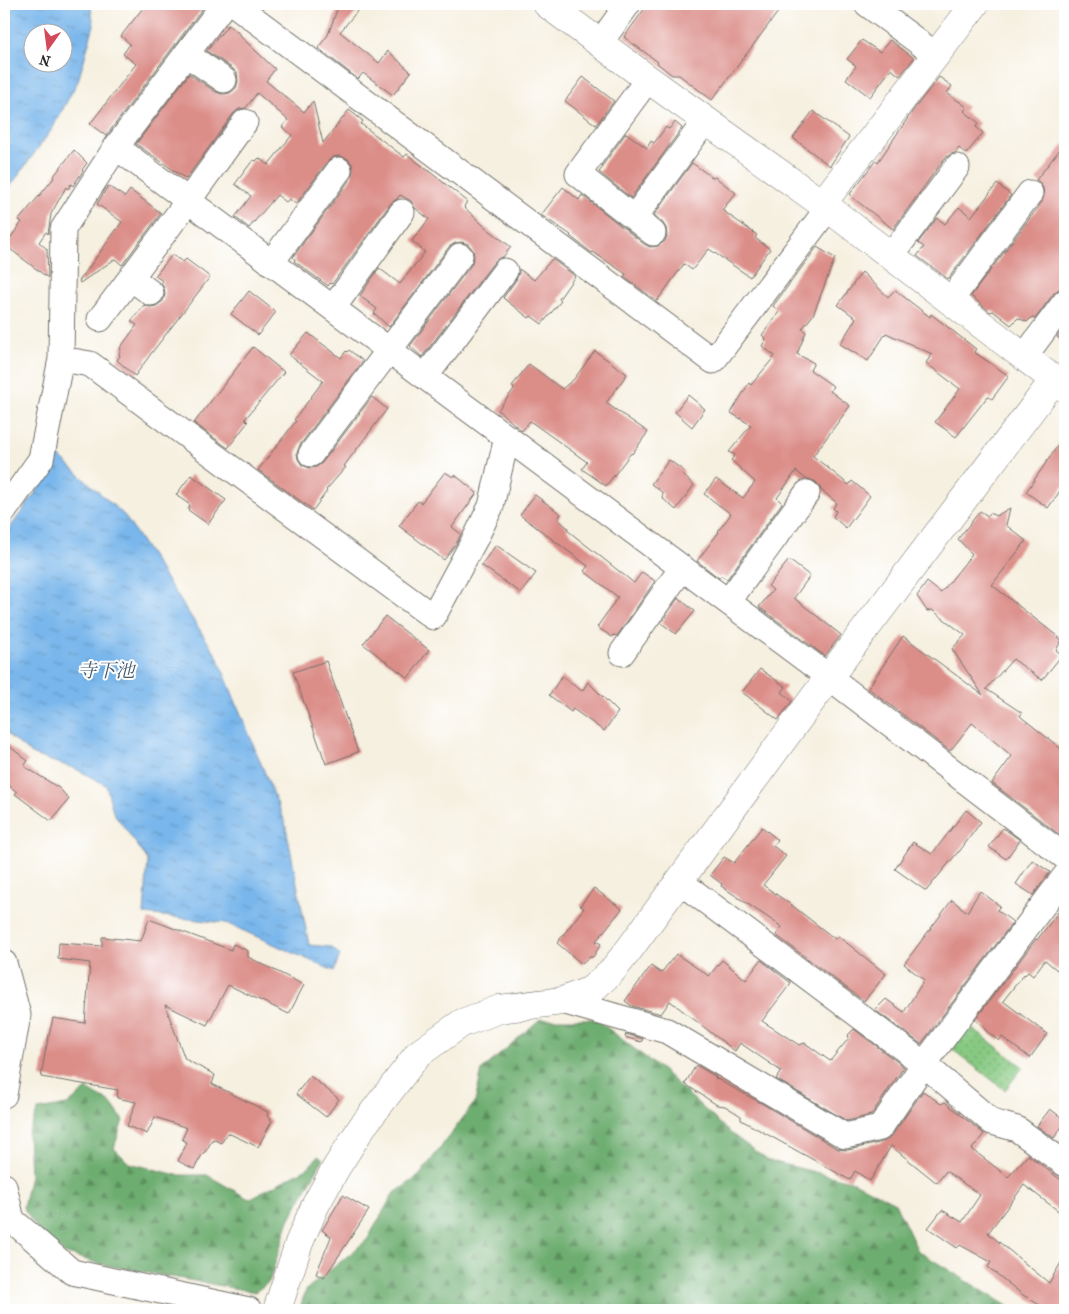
<svg xmlns="http://www.w3.org/2000/svg" width="1069" height="1314" viewBox="0 0 1069 1314" font-family="'IM FELL French Canon','Noto Serif JP',serif">
	<style>
		.grass { fill: url(#grass-dots); stroke: #597a56 }
		.forest { fill: url(#forest-firs); stroke: #4c6c4e }
		.water { fill: url(#water-ripples); stroke: #52708b; fill-rule: evenodd }
		.building { fill: #db8d88 }
		.lines { fill: none; stroke-linecap: round; stroke-linejoin: round }
		.street-casing { stroke: #72706a; stroke-width: 27 }
		.secondary-casing { stroke: #72706a; stroke-width: 29 }
		.street { stroke: #fff; stroke-width: 25 }
		.secondary { stroke: #fff; stroke-width: 28 }
		.labels { text-anchor: middle; dominant-baseline: central; stroke-width: 4; stroke-linejoin: round; paint-order: stroke }
		.water-label { font-size: 19px; font-style: italic; fill: #465c6e; stroke: #fff }
	</style>
	<defs>
		<pattern id="grass-dots" width="8" height="8" patternUnits="userSpaceOnUse" patternTransform="scale(1.25)"><rect width="8" height="8" fill="#87c982"/><path d="M2 2h.1M6 6h.1" fill="none" stroke="#6fa36b" stroke-width="1.8" stroke-linecap="round"/></pattern>
		<pattern id="forest-firs" width="22" height="20" patternUnits="userSpaceOnUse" patternTransform="scale(1.25)"><rect width="22" height="20" fill="#6dad70"/><path d="M5 1l3.5 6h-7zM16 11l3.5 6h-7z" fill="#5a8d5c"/></pattern>
		<pattern id="water-ripples" width="26" height="14" patternUnits="userSpaceOnUse" patternTransform="scale(1.25)"><rect width="26" height="14" fill="#78b6eb"/><path d="M2 4q2-2 4 0t4 0M15 11q2-2 4 0t4 0" fill="none" stroke="#6394bf"/></pattern>
	</defs>
	<rect width="100%" height="100%" fill="#fff"/>
	<filter id="ink" filterUnits="userSpaceOnUse"><feTurbulence type="fractalNoise" baseFrequency=".02" numOctaves="2"/><feDisplacementMap in="SourceGraphic" scale="10" xChannelSelector="R" yChannelSelector="G"/><feConvolveMatrix kernelMatrix="1 2 1 2 8 2 1 2 1" color-interpolation-filters="sRGB"/></filter>
	<filter id="wash" filterUnits="userSpaceOnUse"><feTurbulence type="fractalNoise" baseFrequency=".0096" numOctaves="4" result="noise"/><feDisplacementMap in="SourceGraphic" scale="20" xChannelSelector="R" yChannelSelector="G"/><feGaussianBlur stdDeviation="1.12" result="paint"/><feColorMatrix in="noise" values="0 0 0 0 0 0 0 0 0 0 0 0 0 0 0 0 0 1.4 0 .05"/><feComposite in="paint" operator="in"/></filter>
	<g filter="url(#wash)">
		<rect width="100%" height="100%" fill="#f6f0e0"/>
		<path class="grass" d="M966,1023L1023,1067L1005,1090L948,1046Z"/>
		<path class="forest" d="M540,1019H596L663,1071L729,1132L767,1160L854,1182L895,1203L918,1251L1014,1310H299L306,1290L367,1240L393,1194L419,1176L475,1102L482,1070Z
			M87,1089L111,1103L123,1120L114,1148L129,1163L177,1175H207L249,1199L309,1167L318,1156L323,1159L289,1220L269,1282L255,1292L100,1264L64,1253L37,1229L23,1207L30,1175L28,1133L38,1110L67,1105Z"/>
		<path class="water" d="M4,4H90L94,25L78,81L52,129L4,195ZM32,32H62V62H32Z
			M53,451L124,515L217,656L285,822L309,945L331,947L340,955L334,971L226,923L144,914L148,860L113,812L106,785L76,769L33,755L9,736L4,727V536L41,485Z"/>
		<g id="blocks">
			<path class="building" d="M146,4H197L202,9L106,136L90,124L136,64L123,54L130,44L121,36Z
				M339,4H363L340,32L379,63L388,51L411,72L393,95L363,73L358,79L318,48L328,35Z
				M648,4H784L712,100L679,75H672L657,63L658,62L624,37Z
				M228,25L241,35L240,36L275,69L266,81L304,112L313,101L323,143L349,110L363,121L361,124L404,157L407,154L467,201L464,207L484,226L511,247L503,257L499,258L494,262L422,357L410,346L471,265L474,257L473,250L468,244L462,242L455,243L449,247L389,327L374,313L377,309L360,296L379,268L400,284L425,252L412,241L429,219L415,208L411,201L400,195L397,199L391,203L332,284L330,283L328,286L294,261L295,259L293,257L351,178L353,171L352,164L348,159L340,156L333,157L328,161L296,204L289,199L286,202L277,195L249,228L235,217L251,196L235,184L253,160L256,161L259,158L268,165L292,135L282,127L288,120L257,93L246,108L239,109L233,114L186,179L136,144L189,74L216,92L222,94L230,93L236,88L238,81L237,73L232,68L207,51Z
				M862,40L880,52L890,40L914,58L900,76L891,69L870,97L846,79L856,66L847,59Z
				M583,77L614,101L596,125L565,101Z
				M939,77L952,86L947,93L967,107L964,111L979,123L976,127L983,133L966,154L959,148L955,153L951,154L945,158L893,229L853,198V197L850,194L876,160L878,162L914,109Z
				M813,111L849,137L830,166L793,138Z
				M675,122L682,128L631,198L599,172L603,167L602,166L626,133L647,148L651,141L654,143L666,127L669,129Z
				M1065,143V288L1059,289L1054,293L1035,319L1032,317L1027,322L1018,318L1011,325L993,311L990,312L971,296L1042,202L1044,195L1043,188L1039,182L1036,180Z
				M74,150L87,163L82,170L83,171L73,186L71,184L68,189L66,187L51,214L48,234L46,232L39,242L47,249L48,278L5,245L22,222L19,220L54,178L53,177Z
				M692,163L713,178L715,177L736,193L722,210L757,235L755,238L770,249L750,277L709,249L692,270L684,264L657,301L624,277L626,274L593,252L592,253L570,236L571,235L541,215L563,187L579,200L582,195L644,244L650,247L658,246L665,241L667,236L666,228L662,222L654,215Z
				M997,184L1011,195L948,279L917,256L924,247L918,243L937,218L945,224L959,207L971,217Z
				M108,186L125,197L130,190L161,213L122,265L115,259L80,283L79,281L122,222L97,204Z
				M817,247L835,258L813,315L802,329L806,332L797,354L814,363L810,370L833,386L830,391L850,406L813,456L849,485L852,481L870,496L846,528L833,517L836,511L833,508L837,503L821,490L820,487L816,482L809,479H806L796,471L777,498L782,503L727,579L721,576L719,578L697,561L719,532L718,531L731,514L704,494L716,479L743,498L755,482L731,460L735,455L729,452L751,425L731,413L749,383L751,385L775,356L762,346L766,339L762,335L779,312L773,306Z
				M172,255L183,262L186,259L210,277L150,355L135,376L117,360L120,356L119,354L121,350L120,348L137,325L131,321L144,305L150,307L156,306L163,301L165,294L164,288L161,283L163,281L155,276Z
				M552,259L575,276L559,299L561,301L542,324L531,316L529,318L503,298L516,280L519,273V269L534,280Z
				M862,272L888,297L895,290L930,317L931,314L976,349L974,352L1009,376L992,399L988,396L956,437L935,422L960,389L926,363L932,354L886,333L868,361L840,344L856,318L838,305Z
				M249,291L276,312L258,335L231,314Z
				M1065,326V343L1057,337Z
				M308,333L341,358L346,351L347,352L349,350L363,361L300,445L297,453L298,459L302,465L310,468L316,467L322,463L372,397L387,409L344,466L346,467L326,490L327,491L313,510L258,470L296,421L294,420L323,381L289,355Z
				M253,347L284,372L245,419L248,422L228,448L194,423Z
				M595,351L627,374L606,403L648,432L632,454L631,453L606,486L582,469L587,462L530,421L522,431L498,410L514,389L512,386L529,364L562,389L574,379Z
				M688,395L705,409L692,427L675,412Z
				M1065,435V484L1048,508L1026,492Z
				M669,460L684,471L683,475L694,485L676,510L662,498L663,493L651,484Z
				M445,472L453,477L455,475L477,493L452,527L461,534L456,544L444,560L399,526L418,501L421,503Z
				M191,475L226,500L208,524L188,510L190,505L176,495Z
				M535,495L561,514L558,519L568,528L567,530L634,583L642,572L655,581L617,636L614,635L612,637L597,627L618,597L584,571L588,566L520,515Z
				M1010,508L1006,525L1026,541L992,585L1062,640L1056,650L1062,655L1042,680L1013,659L986,689L1022,713L1020,716L1065,752V839L992,783L1012,756L972,723L950,751L868,688L903,636L983,695L952,649L965,635L932,610L927,611L917,596L927,582L941,593L972,554L958,539L980,511L988,516L990,513L996,516Z
				M496,545L536,573L521,593L481,565Z
				M789,560L810,576L794,598L841,635L825,656L759,607L773,590L768,586Z
				M678,598L695,611L676,634L661,623Z
				M385,616L429,650L408,678L363,644Z
				M326,661L358,752L326,764L293,672Z
				M760,669L786,687L782,692L792,701L778,720L742,692Z
				M562,676L582,691L588,682L618,712L604,731L573,709L571,712L549,695Z
				M4,742L28,761L24,766L59,788L69,799L51,821L15,794L17,792L8,785L4,790Z
				M966,810L981,822L959,852H958L926,891L895,869L913,842L932,854Z
				M762,827L778,840L773,846L786,856L763,885L794,907L835,939L838,936L886,974L864,1001L776,935L782,927L721,886L722,884L710,875L724,857L734,863Z
				M1003,828L1020,840L1006,859L989,847Z
				M1032,860L1050,872L1033,895L1016,884Z
				M594,888L622,909L596,941L601,944L593,957H590L582,964L557,943L584,908L580,906Z
				M980,891L1000,906L997,910L1013,922L921,1044L875,1010L886,999L904,1012L924,980L904,964L952,900L967,912Z
				M1065,903V960L1057,970L1045,960L1033,976L1028,972L1025,975L1024,974L1003,1001L1047,1034L1030,1058L1002,1037L999,1041L985,1030L986,1028L975,1020L1036,939L1037,940Z
				M149,919L231,950L233,944L248,951V957L304,985L289,1014L228,985L207,1025L165,1005L185,1059L215,1075L212,1084L268,1112L267,1116L272,1121L258,1147L228,1133L221,1143L213,1139L205,1152L203,1153L194,1169L178,1161L187,1143L182,1139L187,1128L155,1117L147,1134L127,1126L136,1102L117,1098L118,1090L41,1077L45,1053L53,1018L85,1023L90,963L58,959L59,943L102,946V937L141,941Z
				M676,954L709,976L722,960L746,980L761,960L791,983L762,1021L799,1045L805,1043L830,1061L849,1038L848,1035L854,1029L904,1067L871,1115L847,1121L776,1079L781,1071L740,1043L735,1051L670,1001L661,1014L632,1006L625,1001L651,966L661,973Z
				M626,1034L643,1039L641,1042L625,1037Z
				M696,1065L716,1077L715,1078L761,1103L838,1149L848,1150L883,1142L891,1137L923,1091L941,1104L945,1102L984,1134L972,1149L1008,1177L1028,1155L1065,1183V1216L1024,1185L988,1233L1049,1283L1065,1256V1310H1048L1023,1295L988,1267L991,1262L960,1245L957,1248L928,1228L942,1210L962,1222L980,1195L946,1171L937,1183L891,1146L870,1181L855,1171L850,1180L741,1120V1116L725,1106L717,1105L685,1084Z
				M310,1076L339,1099L326,1117L296,1094Z
				M1050,1109L1065,1120V1122L1054,1138L1037,1126Z
				M343,1195L369,1210L324,1278L316,1274L331,1237L322,1230Z"/>
		</g>
	</g>
	<g filter="url(#ink)">
		<use href="#blocks" fill-opacity="0" stroke="#72706a" stroke-width="1"/>
		<g class="lines">
			<defs>
				<path id="street" d="M234,4L713,361L828,208
					M867,4L936,55
					M600,43L628,4
					M186,54L224,80
					M648,79L578,174L653,233
					M116,147L829,677L1065,857
					M634,218L706,120
					M891,256L957,167
					M271,263L339,170
					M131,278L151,293
					M950,301L1030,193
					M333,308L402,212
					M100,319L188,201L245,122
					M1024,357L1065,302
					M61,359L90,364L433,617L476,537L491,506L507,437
					M425,377L505,271
					M311,454L460,256
					M4,511L41,459L61,359L63,229L116,147L224,4
					M728,602L807,493
					M622,653L682,568
					M679,881L924,1064L992,1122L1017,1129L1065,1164
					M4,963L18,1015L4,1095
					M562,1001L667,1031L845,1136L880,1128L924,1064L1065,876
					M4,1186L12,1220L72,1272L249,1310"/>
				<path id="secondary" d="M547,4L648,79L828,208L1065,388
					M822,204L975,4
					M277,1310L299,1243L315,1206L336,1168L362,1127L418,1054L462,1023L500,1009L562,1001L591,990L612,971L628,951L829,677L1054,380"/>
			</defs>
			<use href="#street" class="street-casing"/>
			<use href="#secondary" class="secondary-casing"/>
			<use href="#street" class="street"/>
			<use href="#secondary" class="secondary"/>
		</g>
	</g>
	<g class="labels">
		<g class="water-label">
			<text x="106" y="671">寺下池</text>
		</g>
	</g>
	<rect width="1069" height="1314" fill="none" stroke="#fff" stroke-width="20"/>
	<g transform="translate(48 48) rotate(194)"><circle r="24" fill="#ffffff" stroke="#aaaaaa"/>
	<path d="M0-4L9 19L0 12L-9 19Z" fill="#d1495b"/>
	<text y="-8" font-size="14" font-weight="bold" text-anchor="middle" fill="#2b2b2b">N</text>
	</g>
</svg>
